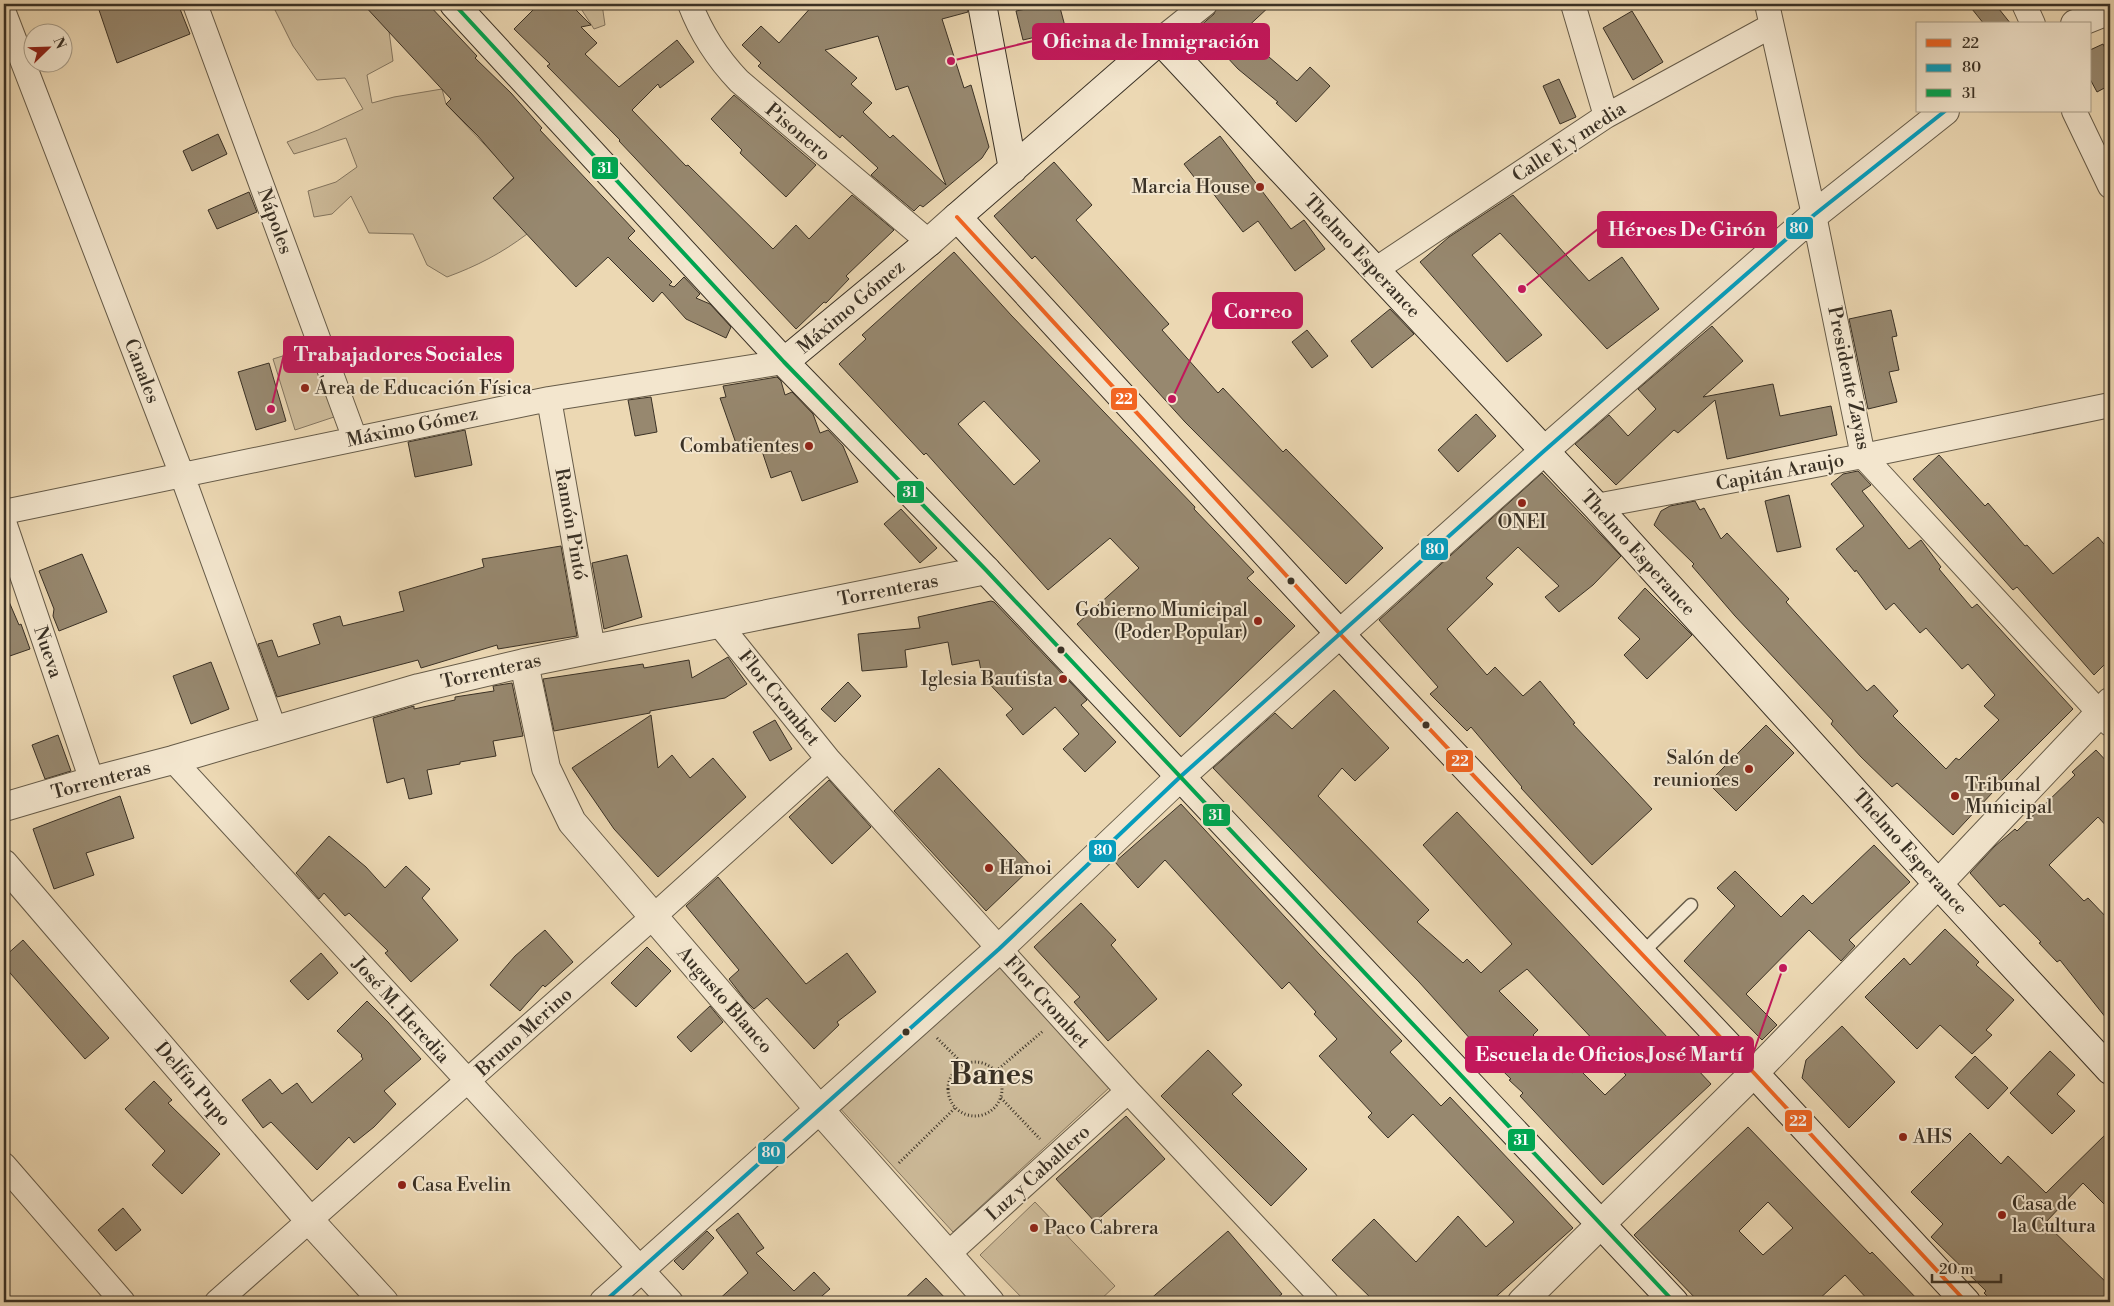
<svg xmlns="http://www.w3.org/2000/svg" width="2114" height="1306" viewBox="0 0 2114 1306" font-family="'Libre Bodoni',serif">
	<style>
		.green { fill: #cebc9b; stroke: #847660 }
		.building { fill: #97886f; stroke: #3a3125; fill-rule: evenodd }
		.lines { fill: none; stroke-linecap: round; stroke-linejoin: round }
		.service-casing { stroke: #665b48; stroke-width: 15 }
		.minor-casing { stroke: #665b48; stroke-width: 26 }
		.tertiary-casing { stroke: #665b48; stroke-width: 30 }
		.secondary-casing { stroke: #3a3125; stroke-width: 30 }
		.path { stroke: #3a3125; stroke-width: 3; stroke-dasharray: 1 2.5; stroke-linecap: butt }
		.service { stroke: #f3e6ce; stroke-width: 12 }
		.minor { stroke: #f3e6ce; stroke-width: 24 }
		.tertiary { stroke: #f3e6ce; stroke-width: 28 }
		.secondary { stroke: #f3e6ce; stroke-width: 28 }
		.bus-1-casing { stroke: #f3e6ce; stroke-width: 8 }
		.bus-2-casing { stroke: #f3e6ce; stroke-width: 8 }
		.bus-3-casing { stroke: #f3e6ce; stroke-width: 8 }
		.bus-1 { stroke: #f26522; stroke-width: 4 }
		.bus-2 { stroke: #069dbd; stroke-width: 4 }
		.bus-3 { stroke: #00a651; stroke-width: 4 }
		.poi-dot { fill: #8f2418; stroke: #f3e6ce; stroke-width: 2 }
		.bus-dot { fill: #3a3125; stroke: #f3e6ce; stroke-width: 2 }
		.labels { text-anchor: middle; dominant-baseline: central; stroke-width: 4; stroke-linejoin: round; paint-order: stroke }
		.street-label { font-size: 19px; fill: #3a3125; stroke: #f3e6ce }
		.poi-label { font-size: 19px; fill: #3a3125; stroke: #f3e6ce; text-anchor: start }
		.town-label { font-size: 29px; font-weight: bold; fill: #3a3125; stroke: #f3e6ce }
		.leader { fill: none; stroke: #c2185b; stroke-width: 2 }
		.callout-dot { fill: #c2185b; stroke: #f3e6ce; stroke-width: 2 }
		.callout { fill: #c2185b; stroke: #c2185b; stroke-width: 2 }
		.callout-label { font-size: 20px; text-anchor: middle; font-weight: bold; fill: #fff }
		.line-badge { stroke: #f3e6ce; stroke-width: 2 }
		.badge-label { font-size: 14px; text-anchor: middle; font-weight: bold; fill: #fff }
	</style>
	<rect width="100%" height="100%" fill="#ecd8b3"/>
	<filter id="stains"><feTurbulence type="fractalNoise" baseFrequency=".004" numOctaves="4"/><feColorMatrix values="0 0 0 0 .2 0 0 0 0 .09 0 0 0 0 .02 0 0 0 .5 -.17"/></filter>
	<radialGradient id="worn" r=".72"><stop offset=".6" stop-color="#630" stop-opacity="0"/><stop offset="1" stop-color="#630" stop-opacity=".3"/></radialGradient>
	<path class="green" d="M272,4H364L389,31L393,61L367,75L372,103L394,97L442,89L446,104L502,163L516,175L493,198L527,234C502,253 477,266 447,277L427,265L413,234L369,233L351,196L332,214L314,217L308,191L336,182L357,167L346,138L294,154L287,142L318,130L363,109L345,78L317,80L293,46Z
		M578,4H602L605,25L594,29Z
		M315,346L337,416L295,430L273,359Z
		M994,960L1110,1087L953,1232L837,1105Z
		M1035,1202L1115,1286L1098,1302H1026L980,1255Z"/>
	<path class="building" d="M97,4H178L190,34L117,63Z
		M363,4H428L477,56L475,58L511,93L542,128L540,130L635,231L628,238L672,282L669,285L674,287L684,277L700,294L696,298L710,304L731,327L726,338L686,319L662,292L653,302L608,257L576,287L493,198L514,178L478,136L446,104L451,99Z
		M539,4H570L591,25L581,27L597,43L585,54L619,87L677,40L694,62L660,88L658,84L632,110L686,166L688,165L773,249L796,225L809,239L852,195L894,230L846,276L849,279L826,303L824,302L796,329L619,141L620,140L547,66L550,64L514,29Z
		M814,4H967L968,12L942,19L964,88L971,85L989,147L982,158L923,207L920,205L914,211L871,175L878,168L842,135L840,138L758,66L761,63L742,45L761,26L779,43ZM878,36L896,90L908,86L946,185L893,135L890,138L863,112L872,103L851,84L857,78L825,50Z
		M1050,4H1059L1066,30L1023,40L1016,11Z
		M1218,4H1272L1241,33L1297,81L1310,67L1330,86L1296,122L1276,103L1278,102L1238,69L1199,27L1214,14Z
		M1968,4H1995L2011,24H1984Z
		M1632,11L1663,62L1633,80L1603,28Z
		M2103,44L2110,58V85L2097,92L2090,79V50Z
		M1559,79L1576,117L1560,124L1543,86Z
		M734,95L816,165L786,197L740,153L742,150L711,119Z
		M218,134L227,154L192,171L183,151Z
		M1220,136L1291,229L1304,220L1325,249L1295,271L1258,221L1243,232L1205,183L1201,186L1184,164Z
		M1054,162L1092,205L1076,220L1169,324L1162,330L1218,393L1223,388L1283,452L1286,449L1383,548L1346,584L1185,422L1035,256L1032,259L994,216Z
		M249,192L257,212L217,229L208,210Z
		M1513,195L1589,281L1622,257L1659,309L1607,349L1500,233L1472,255L1542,335L1507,362L1420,262L1449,237Z
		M954,252L1011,315L1195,507L1194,509L1254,572L1247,578L1295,626L1180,737L1077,624L1139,568L1110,538L1048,590L926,453L924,455L839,364L866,339L862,335ZM984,401L1040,461L1014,485L958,424Z
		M1390,309L1414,334L1372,368L1351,341Z
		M1891,310L1897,336L1892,337L1899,370L1889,372L1897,402L1868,409L1849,319Z
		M1712,326L1743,361L1703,397L1773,384L1780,416L1831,406L1837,435L1727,459L1715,400L1678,433L1674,430L1616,485L1575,444L1609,415L1628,436L1656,409L1638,389Z
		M1307,330L1328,356L1312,368L1292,342Z
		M269,363L286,421L256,430L238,372Z
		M777,377L781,381L785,395L792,392L813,414L820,433L828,430L843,446L858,482L802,501L791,471L771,478L759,442L738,449L720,398L726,397L723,386Z
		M651,397L657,432L635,436L628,400Z
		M1476,414L1496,436L1458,472L1438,450Z
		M465,430L472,465L415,477L408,442Z
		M1939,455L1985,506L1988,503L2025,546L2027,545L2053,574L2098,537L2110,551V659L2094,675L2017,587L2013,590L1913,479Z
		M1858,471L1871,485L1862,491L1909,549L1921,540L1941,567L1939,569L1972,608L1977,604L2073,709L1991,791L1993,792L1953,835L1897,783L1892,787L1861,757L1831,724L1833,721L1735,616L1692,566L1694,564L1654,525L1661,511L1670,506L1695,501L1700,510L1704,508L1721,539L1727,533L1789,599L1786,602L1867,691L1874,685L1898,711L1893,716L1946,769L1956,758L1959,760L1999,720L1984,706L1995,695L1968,664L1962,669L1926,628L1920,633L1894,603L1886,610L1856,570L1855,572L1836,549L1864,526L1831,484L1843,474Z
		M1542,473L1621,556L1593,585L1559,612L1545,597L1559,586L1518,547L1486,578L1493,584L1447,629L1487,675L1495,667L1523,696L1540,681L1575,723L1573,724L1652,809L1592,865L1521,788L1522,787L1471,727L1467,731L1430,694L1438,687L1379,620Z
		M1789,495L1801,547L1777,552L1765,501Z
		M901,509L937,548L920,563L884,524Z
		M561,546L577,636L498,649L497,645L421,668L418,660L277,697L258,644L272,640L278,657L320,644L313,624L340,616L343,626L404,611L399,592L484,567L482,559Z
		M82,554L107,612L59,631L53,616L54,609L39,571Z
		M627,555L642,617L604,629L592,563Z
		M1645,588L1692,635L1647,679L1624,655L1640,639L1618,618Z
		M4,590L19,625L21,624L30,649L4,658Z
		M991,601L994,602L1087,700L1081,705L1116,742L1085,772L1063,749L1079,734L1055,707L1023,735L1006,715L1013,709L982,676L979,660L952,665L948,642L905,650L907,667L862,671L858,634L920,628L918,617Z
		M728,657L747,684L725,698L650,711V713L554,731L543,679L643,664L644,668L689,660L692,678Z
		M211,662L229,709L191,724L173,676Z
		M848,682L861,696L835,722L821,709Z
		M512,683L523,736L493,741L496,756L460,762V764L427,770L432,794L409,799L404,778L387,783L373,718L414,706V709L455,700V697L494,691L493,686Z
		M1334,690L1389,748L1355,781L1342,768L1318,796L1429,910L1417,922L1463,963L1467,959L1481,973L1512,944L1423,845L1457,812L1711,1084L1603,1185L1520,1096L1523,1093L1509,1080L1511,1079L1473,1042L1419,982L1213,768L1275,713L1292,729ZM1527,969L1626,1075L1605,1095L1578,1068L1572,1073L1533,1035L1538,1030L1499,991Z
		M651,715L658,768L672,755L690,778L713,758L746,797L658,877L614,829L572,768Z
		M775,720L792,749L770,761L753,732Z
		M1766,725L1794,753L1736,811L1708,783Z
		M58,735L71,771L45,779L32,745Z
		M2096,750L2110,765V830L2098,817L2049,865L2084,901L2088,898L2110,921V1023L2060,960L2057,962L2039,943L2041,942L2004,904L2000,907L1970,873L1995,846L2015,829L2017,831L2075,775L2072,772Z
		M939,768L1032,867L986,911L894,811Z
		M829,780L871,827L832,864L789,817Z
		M120,796L134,838L86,853L94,875L54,889L33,829Z
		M1181,804L1320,955L1402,1041L1390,1052L1441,1106L1450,1097L1573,1228L1490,1302H1375L1332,1260L1374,1219L1416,1262L1458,1216L1486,1247L1514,1222L1413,1114L1388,1138L1368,1117L1372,1113L1319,1056L1337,1039L1314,1014L1316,1012L1289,982L1282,989L1165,860L1138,888L1115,862Z
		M329,836L366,867L385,888L406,866L430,889L422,898L458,940L411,982L385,953L388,951L349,913L345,916L324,893L319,899L296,873Z
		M1874,845L1910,882L1849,940L1855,946L1841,961L1809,930L1746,994L1777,1025L1762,1040L1684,961L1735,906L1717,888L1735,871L1781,917L1803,895L1812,904Z
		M718,877L806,984L847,953L876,992L837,1022L839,1025L814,1049L767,998L754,1009L746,1001L729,979L739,970L686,906Z
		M1081,903L1116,940L1111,945L1157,999L1108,1041L1074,1002L1080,997L1034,947Z
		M1945,929L1979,962L1976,965L2014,1000L1986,1030L1992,1035L1972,1054L1940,1025L1917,1049L1865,997L1904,958L1910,965Z
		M545,930L573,962L545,987L543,985L520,1011L490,985L515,956Z
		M23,940L109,1038L85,1059L4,966V957Z
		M647,947L671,971L636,1007L611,983Z
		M321,953L338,973L308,1000L290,981Z
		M367,1001L388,1022L421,1059L384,1091L396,1104L374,1127L354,1143L349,1137L317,1170L271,1122L263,1128L242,1100L270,1079L282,1094L297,1083L312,1103L363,1059L361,1056L362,1055L337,1031Z
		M710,1006L723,1022L691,1052L677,1037Z
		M1842,1026L1895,1082L1849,1128L1802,1078L1806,1060Z
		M1208,1050L1242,1085L1232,1094L1307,1169L1271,1206L1161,1096Z
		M2050,1051L2075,1075L2057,1094L2075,1111L2052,1134L2010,1093Z
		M1975,1056L2008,1088L1988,1109L1955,1077Z
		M154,1081L172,1100L168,1103L220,1154L182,1194L152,1165L165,1151L125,1109Z
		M1126,1116L1165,1159L1095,1222L1056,1179Z
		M1748,1127L1870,1254L1872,1252L1920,1302H1870L1845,1275L1816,1302H1699L1670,1272L1634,1235ZM1768,1202L1793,1228L1763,1255L1739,1231Z
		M2110,1130V1210L2083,1183L2045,1223L2110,1286V1302H1993L1984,1293L1986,1291L1931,1237L1943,1224L1911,1192L1970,1133L2001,1164L2008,1156L2046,1193Z
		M123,1208L141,1230L116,1251L98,1230Z
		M738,1213L764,1248L756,1253L794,1291L814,1272L830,1289L815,1302H716L748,1273L716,1230Z
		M707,1231L714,1238L683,1270L674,1261Z
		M1228,1231L1282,1294L1272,1302H1147Z
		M926,1278L949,1302H901Z"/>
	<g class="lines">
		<defs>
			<path id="service" d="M1641,954L1691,905"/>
			<path id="minor" d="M195,4L355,439
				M690,4C701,33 717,58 739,81L929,242
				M1573,4L1606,116
				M1767,4L1814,215L1863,456L2110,724
				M2024,4L2033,24
				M4,13L182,475L275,731
				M1160,40L1205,4
				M2074,111L2110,186
				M1375,270L1606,116L1771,26
				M549,399L593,649
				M1596,506L1863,456L2110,405
				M4,512L549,399L784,362
				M4,522L92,781
				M719,624L828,759L1128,1091L1326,1302
				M173,760L671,1302
				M4,1165L123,1302
				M948,1254L1128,1091
				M217,1302L654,916L828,759"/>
			<path id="tertiary" d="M2075,24L2110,10
				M929,242L957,217
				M524,663L546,768L572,822L819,1109L990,1302
				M4,807L92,781L173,760L419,688L524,663L986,570
				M4,864L310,1221L384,1302
				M604,1302L999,949L1180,777L1544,451L1814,215L1945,111
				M1522,1302L1754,1073L1938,884L2110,702"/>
			<path id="secondary" d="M454,4L784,362L986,570L1674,1302
				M982,4L1013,169
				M784,362L929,242
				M1966,1302L1754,1073L1340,634L957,217L1160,40L1596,506L1938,884L2110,1070"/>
		</defs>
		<use href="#service" class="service-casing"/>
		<use href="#minor" class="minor-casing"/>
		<use href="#tertiary" class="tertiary-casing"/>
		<use href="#secondary" class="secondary-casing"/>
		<path class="path" d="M937,1038L963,1064
			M948 1089a27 27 0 1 1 54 0a27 27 0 1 1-54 0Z
			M996,1071L1043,1031
			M1001,1098L1040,1139
			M899,1163L955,1108"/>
		<use href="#service" class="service"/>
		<use href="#minor" class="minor"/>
		<use href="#tertiary" class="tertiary"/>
		<use href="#secondary" class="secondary"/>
		<defs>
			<path id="bus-1" d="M957,217L1340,634L1754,1073L1966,1302"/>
			<path id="bus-2" d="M604,1302L999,949L1180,777L1544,451L1814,215L1945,111"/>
			<path id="bus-3" d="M454,4L784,362L986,570L1674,1302"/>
		</defs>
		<use href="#bus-1" class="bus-1-casing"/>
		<use href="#bus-2" class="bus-2-casing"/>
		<use href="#bus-3" class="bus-3-casing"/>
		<use href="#bus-1" class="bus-1"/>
		<use href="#bus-2" class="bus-2"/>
		<use href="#bus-3" class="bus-3"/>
	</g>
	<g class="poi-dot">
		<circle cx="1260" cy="187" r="5"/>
		<circle cx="305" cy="388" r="5"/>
		<circle cx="809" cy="446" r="5"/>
		<circle cx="1522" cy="503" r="5"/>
		<circle cx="1258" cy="621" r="5"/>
		<circle cx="1063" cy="679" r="5"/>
		<circle cx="1749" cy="769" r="5"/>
		<circle cx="1955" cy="796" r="5"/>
		<circle cx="989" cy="868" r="5"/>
		<circle cx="1903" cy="1137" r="5"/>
		<circle cx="402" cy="1185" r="5"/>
		<circle cx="2002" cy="1215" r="5"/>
		<circle cx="1034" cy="1228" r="5"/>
	</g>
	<g class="bus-dot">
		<circle cx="1291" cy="581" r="4.5"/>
		<circle cx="1061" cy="650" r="4.5"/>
		<circle cx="1426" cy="725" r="4.5"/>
		<circle cx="906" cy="1032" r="4.5"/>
	</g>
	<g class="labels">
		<g class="street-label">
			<text transform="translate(798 132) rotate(40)">Pisonero</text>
			<text transform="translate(1569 142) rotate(-33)">Calle E y media</text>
			<text transform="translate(275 221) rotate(70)">Nápoles</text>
			<text transform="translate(1362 256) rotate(47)">Thelmo Esperance</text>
			<text transform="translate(851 307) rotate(-40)">Máximo Gómez</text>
			<text transform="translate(142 371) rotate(69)">Canales</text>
			<text transform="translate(1849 378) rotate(78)">Presidente Zayas</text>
			<text transform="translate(412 427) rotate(-12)">Máximo Gómez</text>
			<text transform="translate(1780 472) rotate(-11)">Capitán Araujo</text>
			<text transform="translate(571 524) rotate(80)">Ramón Pintó</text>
			<text transform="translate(1638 553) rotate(48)">Thelmo Esperance</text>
			<text transform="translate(888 590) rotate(-11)">Torrenteras</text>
			<text transform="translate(48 652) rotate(71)">Nueva</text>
			<text transform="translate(491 671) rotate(-13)">Torrenteras</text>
			<text transform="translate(779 698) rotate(51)">Flor Crombet</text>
			<text transform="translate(101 780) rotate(-15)">Torrenteras</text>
			<text transform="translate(1910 852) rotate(48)">Thelmo Esperance</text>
			<text transform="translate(725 1000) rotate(49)">Augusto Blanco</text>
			<text transform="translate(1047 1002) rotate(48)">Flor Crombet</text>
			<text transform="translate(401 1010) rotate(48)">José M. Heredia</text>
			<text transform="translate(524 1032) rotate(-42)">Bruno Merino</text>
			<text transform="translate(193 1084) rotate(49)">Delfín Pupo</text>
			<text transform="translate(1038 1173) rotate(-42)">Luz y Caballero</text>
		</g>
		<g class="poi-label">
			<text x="1250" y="187" text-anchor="end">Marcia House</text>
			<text x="315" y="388">Área de Educación Física</text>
			<text x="799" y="446" text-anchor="end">Combatientes</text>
			<text x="1522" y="522" text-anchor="middle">ONEI</text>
			<text x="1248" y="610" text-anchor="end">Gobierno Municipal<tspan x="1248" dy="22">(Poder Popular)</tspan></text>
			<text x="1053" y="679" text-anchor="end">Iglesia Bautista</text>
			<text x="1739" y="758" text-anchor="end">Salón de<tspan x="1739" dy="22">reuniones</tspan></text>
			<text x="1965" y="785">Tribunal<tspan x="1965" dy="22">Municipal</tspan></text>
			<text x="999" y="868">Hanoi</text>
			<text x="1913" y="1137">AHS</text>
			<text x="412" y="1185">Casa Evelin</text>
			<text x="2012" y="1204">Casa de<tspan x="2012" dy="22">la Cultura</tspan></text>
			<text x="1044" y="1228">Paco Cabrera</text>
		</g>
		<g class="town-label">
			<text x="992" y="1075">Banes</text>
		</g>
	</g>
	<path class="leader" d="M951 61L1033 41M1522 289L1598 229M1172 399L1213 311M271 409L284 354M1783 968L1753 1054"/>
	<g class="callout-dot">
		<circle cx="951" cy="61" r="5"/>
		<circle cx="1522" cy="289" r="5"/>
		<circle cx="1172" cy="399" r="5"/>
		<circle cx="271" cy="409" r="5"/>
		<circle cx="1783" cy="968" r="5"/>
	</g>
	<g class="callout">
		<rect x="1033" y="24" width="236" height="35" rx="5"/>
		<rect x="1598" y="212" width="178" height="35" rx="5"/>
		<rect x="1213" y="293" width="89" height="35" rx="5"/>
		<rect x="284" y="337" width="229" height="35" rx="5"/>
		<rect x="1466" y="1037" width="287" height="35" rx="5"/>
	</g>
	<g class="callout-label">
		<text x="1151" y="48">Oficina de Inmigración</text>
		<text x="1687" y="236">Héroes De Girón</text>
		<text x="1258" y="318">Correo</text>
		<text x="398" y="361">Trabajadores Sociales</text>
		<text x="1609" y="1061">Escuela de Oficios José Martí</text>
	</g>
	<g class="line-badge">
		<rect x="591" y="156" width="28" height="24" rx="5" fill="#00a651"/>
		<rect x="1785" y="216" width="29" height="24" rx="5" fill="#069dbd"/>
		<rect x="1110" y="387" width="28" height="24" rx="5" fill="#f26522"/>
		<rect x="896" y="480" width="29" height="24" rx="5" fill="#00a651"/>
		<rect x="1420" y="537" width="29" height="24" rx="5" fill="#069dbd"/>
		<rect x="1445" y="749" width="29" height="24" rx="5" fill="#f26522"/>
		<rect x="1202" y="803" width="29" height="24" rx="5" fill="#00a651"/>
		<rect x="1088" y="839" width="29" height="24" rx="5" fill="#069dbd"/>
		<rect x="1784" y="1109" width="29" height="24" rx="5" fill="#f26522"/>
		<rect x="1507" y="1128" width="29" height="24" rx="5" fill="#00a651"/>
		<rect x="757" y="1141" width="29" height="24" rx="5" fill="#069dbd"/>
	</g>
	<g class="badge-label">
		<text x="605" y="173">31</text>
		<text x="1799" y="233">80</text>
		<text x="1124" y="404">22</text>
		<text x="910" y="497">31</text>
		<text x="1435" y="554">80</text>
		<text x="1460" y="766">22</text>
		<text x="1216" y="820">31</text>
		<text x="1103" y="855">80</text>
		<text x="1798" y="1126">22</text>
		<text x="1521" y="1145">31</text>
		<text x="771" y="1157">80</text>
	</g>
	<rect width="2114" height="1306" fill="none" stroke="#ecd8b3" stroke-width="20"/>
	<rect x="5" y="5" width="2104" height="1296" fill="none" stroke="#3a3125" stroke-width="2.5"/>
	<rect x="10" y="10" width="2094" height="1286" fill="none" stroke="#3a3125"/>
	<rect x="1916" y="22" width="175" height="90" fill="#f3e6ce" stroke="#a99e8a"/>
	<rect x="1926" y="39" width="25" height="8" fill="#f26522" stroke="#a99e8a"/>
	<text x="1962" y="48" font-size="15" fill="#3a3125">22</text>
	<rect x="1926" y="64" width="25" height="8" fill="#069dbd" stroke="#a99e8a"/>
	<text x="1962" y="72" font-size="15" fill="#3a3125">80</text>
	<rect x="1926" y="89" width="25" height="8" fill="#00a651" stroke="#a99e8a"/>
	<text x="1962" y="98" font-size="15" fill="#3a3125">31</text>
	<g transform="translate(48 48) rotate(67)"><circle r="24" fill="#f3e6ce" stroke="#a99e8a"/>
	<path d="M0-4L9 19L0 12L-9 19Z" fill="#8f2418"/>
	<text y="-8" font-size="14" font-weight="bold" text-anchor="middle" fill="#3a3125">N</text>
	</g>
	<path d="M1932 1274v8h69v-8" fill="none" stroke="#3a3125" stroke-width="2.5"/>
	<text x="1939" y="1274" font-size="15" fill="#3a3125" stroke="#f3e6ce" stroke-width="4" paint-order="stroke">20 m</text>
	<rect width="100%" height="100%" filter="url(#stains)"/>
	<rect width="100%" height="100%" fill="url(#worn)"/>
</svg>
